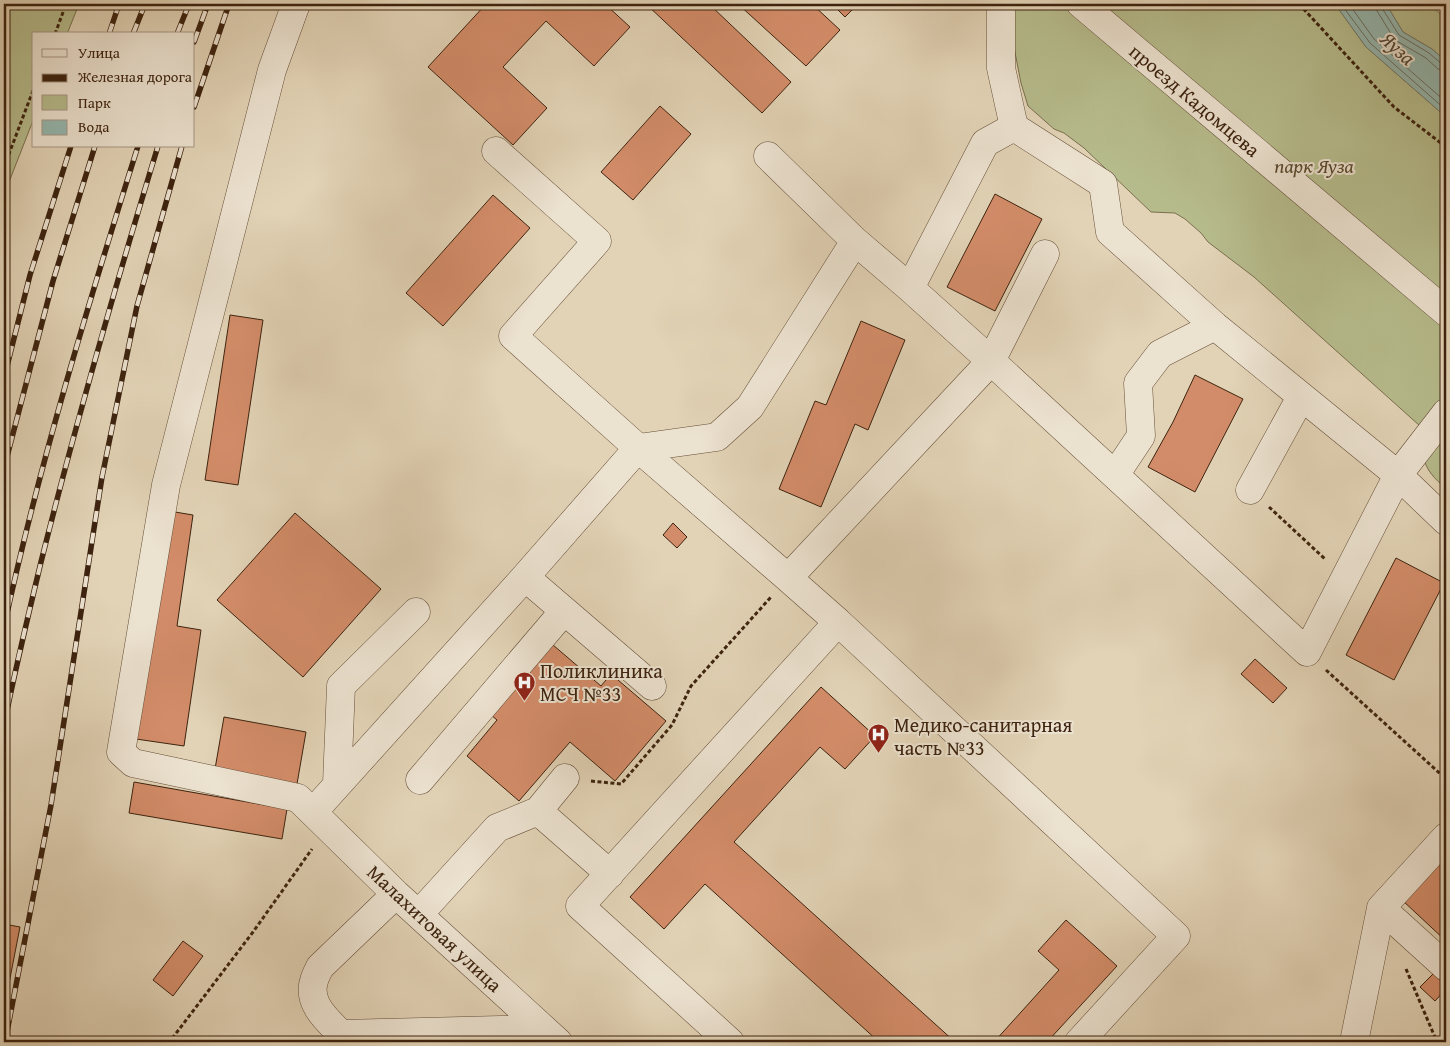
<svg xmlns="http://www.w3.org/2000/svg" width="1450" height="1046" viewBox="0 0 1450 1046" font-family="'Gentium Book Plus',serif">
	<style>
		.green { fill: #b6bb8c; stroke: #7a6f4e }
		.water { fill: #95b7af; stroke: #727c6f }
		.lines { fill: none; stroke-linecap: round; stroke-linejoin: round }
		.shore { stroke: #696d5f; stroke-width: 1 }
		.building { fill: #d38c69; stroke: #3d230f }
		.minor-casing { stroke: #664f39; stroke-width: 29 }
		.path { stroke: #3d230f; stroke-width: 3; stroke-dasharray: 4 2.5; stroke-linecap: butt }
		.minor { stroke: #ece2d0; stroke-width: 28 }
		.rail-casing { stroke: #3d230f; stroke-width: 5.5 }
		.rail { stroke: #ece2d0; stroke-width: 4; stroke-dasharray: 11; stroke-linecap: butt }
		.labels { text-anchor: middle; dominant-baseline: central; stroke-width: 4; stroke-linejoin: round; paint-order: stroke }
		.street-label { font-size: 20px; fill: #3d230f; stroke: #ece2d0 }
		.park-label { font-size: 20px; font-style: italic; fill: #5b492e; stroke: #ece2d0 }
		.poi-label { font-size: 20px; fill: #3d230f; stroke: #ece2d0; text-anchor: start }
		.water-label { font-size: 21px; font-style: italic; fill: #534837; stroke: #ece2d0 }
	</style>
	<rect width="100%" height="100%" fill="#e2d3b6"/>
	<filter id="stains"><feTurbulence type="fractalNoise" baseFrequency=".004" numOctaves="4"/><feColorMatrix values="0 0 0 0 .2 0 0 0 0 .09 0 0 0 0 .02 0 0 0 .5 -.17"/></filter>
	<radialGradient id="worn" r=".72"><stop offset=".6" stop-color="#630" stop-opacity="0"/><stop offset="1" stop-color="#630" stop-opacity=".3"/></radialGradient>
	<path class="green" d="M4,4H79L67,34H34V118L9,182L4,204Z
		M1013,4H1335L1366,47L1446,117V488C1421,469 1422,455 1420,426L1254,277L1208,242L1201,233L1185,219L1175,213L1151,212L1084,148L1064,133L1054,129L1028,106L1021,83L1010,27Z
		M1386,4H1428L1446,18V61L1432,49L1403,32Z"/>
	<path class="water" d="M1335,4H1386L1403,32L1432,49L1446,61V117L1366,47Z"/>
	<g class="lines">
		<path class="shore" d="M1341,4L1370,43L1446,110
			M1349,4L1374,39L1446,102
			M1375,4L1377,11L1395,40L1426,58L1438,69L1446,71
			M1382,4V8L1399,35L1429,53L1442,64H1446"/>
	</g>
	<path class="building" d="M486,4H605L630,27L594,66L546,21L503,67L547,108L513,145L428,67Z
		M646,4H709L791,82L762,113Z
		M738,4H812L840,30L806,66Z
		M832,4H858L845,17Z
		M660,106L691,134L633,200L601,172Z
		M995,194L1042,219L995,311L947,287Z
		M493,195L530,228L443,326L406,293Z
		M230,315L263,320L238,485L205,480Z
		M861,321L905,340L868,430L855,424L821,507L779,489L815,401L826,405Z
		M1195,375L1243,399L1195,492L1148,467L1173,422Z
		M169,511L193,515L177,626L201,630L184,746L136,739Z
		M295,513L381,589L303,677L217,600Z
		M673,523L687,537L677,548L663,535Z
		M1396,558L1444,583L1394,680L1346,655Z
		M546,639L601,686L611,674L666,721L615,781L570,742L519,801L467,756L497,720L485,710Z
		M1255,659L1287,688L1273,703L1241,674Z
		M821,687L875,736L845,769L820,747L734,842L955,1042H879L705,884L664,929L630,897Z
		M224,717L306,732L297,784L215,769Z
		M134,782L287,809L282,839L129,813Z
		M1446,853V941L1402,900Z
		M1066,920L1117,966L1047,1042H994L1059,970L1038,951Z
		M4,924L20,927L4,1009Z
		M183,941L203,956L173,996L153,980Z
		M1437,970L1446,978V989L1435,1001L1420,987Z"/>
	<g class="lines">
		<defs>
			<path id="minor" d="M296,4L272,70L166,485L121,752L133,763L298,798L396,894L558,1042
				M1001,4V68L1014,127L1103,184L1110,232L1215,326L1398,475L1446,521
				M1081,4L1446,312
				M1014,127L985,143L910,288L991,361L1307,652L1398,475L1446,413
				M496,151L597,241L513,336L638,448L788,578L991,361L1045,254
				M768,156L855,241L910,288
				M1115,475L1141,436L1138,383L1160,354L1215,326
				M1250,490L1301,397
				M525,577L652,686
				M788,578L838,622
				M420,780L564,611
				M337,784L341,686L416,612
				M538,811L610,874
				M313,812L525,577L638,448L717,437L750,407L855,241
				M1381,908L1446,967
				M419,914L497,828L538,811L565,778
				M341,1034L543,1029
				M341,1042V1034C327,1020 307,1003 314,981C315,976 318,971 320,967L396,894
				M730,1042L580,906L838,622L1176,936L1079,1042
				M1354,1042L1381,908L1446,837"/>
		</defs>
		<use href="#minor" class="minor-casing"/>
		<path class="path" d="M1299,4L1394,107L1446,147
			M55,34L66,4
			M4,167L34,88
			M1269,507L1325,559
			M1326,670L1446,779
			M591,781L621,784L672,725L691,686L771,597
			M1406,969L1437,1042
			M167,1042L171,1040L253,932L312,849"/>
		<use href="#minor" class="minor"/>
		<defs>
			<path id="rail" d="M109,34L119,4
				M133,34L145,4
				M177,34L189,4
				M194,42L208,4
				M194,107L229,4
				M4,378L30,275L71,146
				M4,468L53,281L95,146
				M4,627C39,465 88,305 138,146
				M4,725C15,670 28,616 41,562C76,422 116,284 158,146
				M5,1042L51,805L102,477L137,306L182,146"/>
		</defs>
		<use href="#rail" class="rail-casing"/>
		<use href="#rail" class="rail"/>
	</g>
	<defs>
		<symbol id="hospital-pin" viewBox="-11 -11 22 30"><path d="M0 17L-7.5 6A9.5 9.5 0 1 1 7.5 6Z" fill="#8f2418" stroke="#ece2d0"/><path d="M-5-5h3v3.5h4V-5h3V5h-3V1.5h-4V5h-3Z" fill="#fff"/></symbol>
	</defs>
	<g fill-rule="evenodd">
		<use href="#hospital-pin" x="512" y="670" width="25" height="34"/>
		<use href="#hospital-pin" x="866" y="722" width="25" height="34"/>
	</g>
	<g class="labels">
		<g class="street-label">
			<text transform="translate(1195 100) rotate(40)">проезд Кадомцева</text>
			<text transform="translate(435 928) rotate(43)">Малахитовая улица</text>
		</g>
		<g class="park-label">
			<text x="1314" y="165">парк Яуза</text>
		</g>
		<g class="poi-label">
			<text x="540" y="670">Поликлиника<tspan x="540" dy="23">МСЧ №33</tspan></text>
			<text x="894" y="724">Медико-санитарная<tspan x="894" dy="23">часть №33</tspan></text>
		</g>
		<g class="water-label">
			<text transform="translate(1398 48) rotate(42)">Яуза</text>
		</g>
	</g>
	<rect width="1450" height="1046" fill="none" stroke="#e2d3b6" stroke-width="20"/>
	<rect x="5" y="5" width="1440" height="1036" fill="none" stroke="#3d230f" stroke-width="2.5"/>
	<rect x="10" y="10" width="1430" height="1026" fill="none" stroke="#3d230f"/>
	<rect x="32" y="32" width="162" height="115" fill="#ece2d0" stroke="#a69683"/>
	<rect x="42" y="49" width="25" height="8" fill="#ece2d0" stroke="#a69683"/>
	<text x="78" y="58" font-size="15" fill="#3d230f">Улица</text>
	<rect x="42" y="74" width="25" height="8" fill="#3d230f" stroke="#a69683"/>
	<text x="78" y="82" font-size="15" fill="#3d230f">Железная дорога</text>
	<rect x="42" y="95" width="25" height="15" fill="#b6bb8c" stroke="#a69683"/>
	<text x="78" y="108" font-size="15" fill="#3d230f">Парк</text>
	<rect x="42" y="120" width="25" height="15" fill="#95b7af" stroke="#a69683"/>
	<text x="78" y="132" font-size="15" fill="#3d230f">Вода</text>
	<rect width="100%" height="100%" filter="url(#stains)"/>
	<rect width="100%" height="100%" fill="url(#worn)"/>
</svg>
